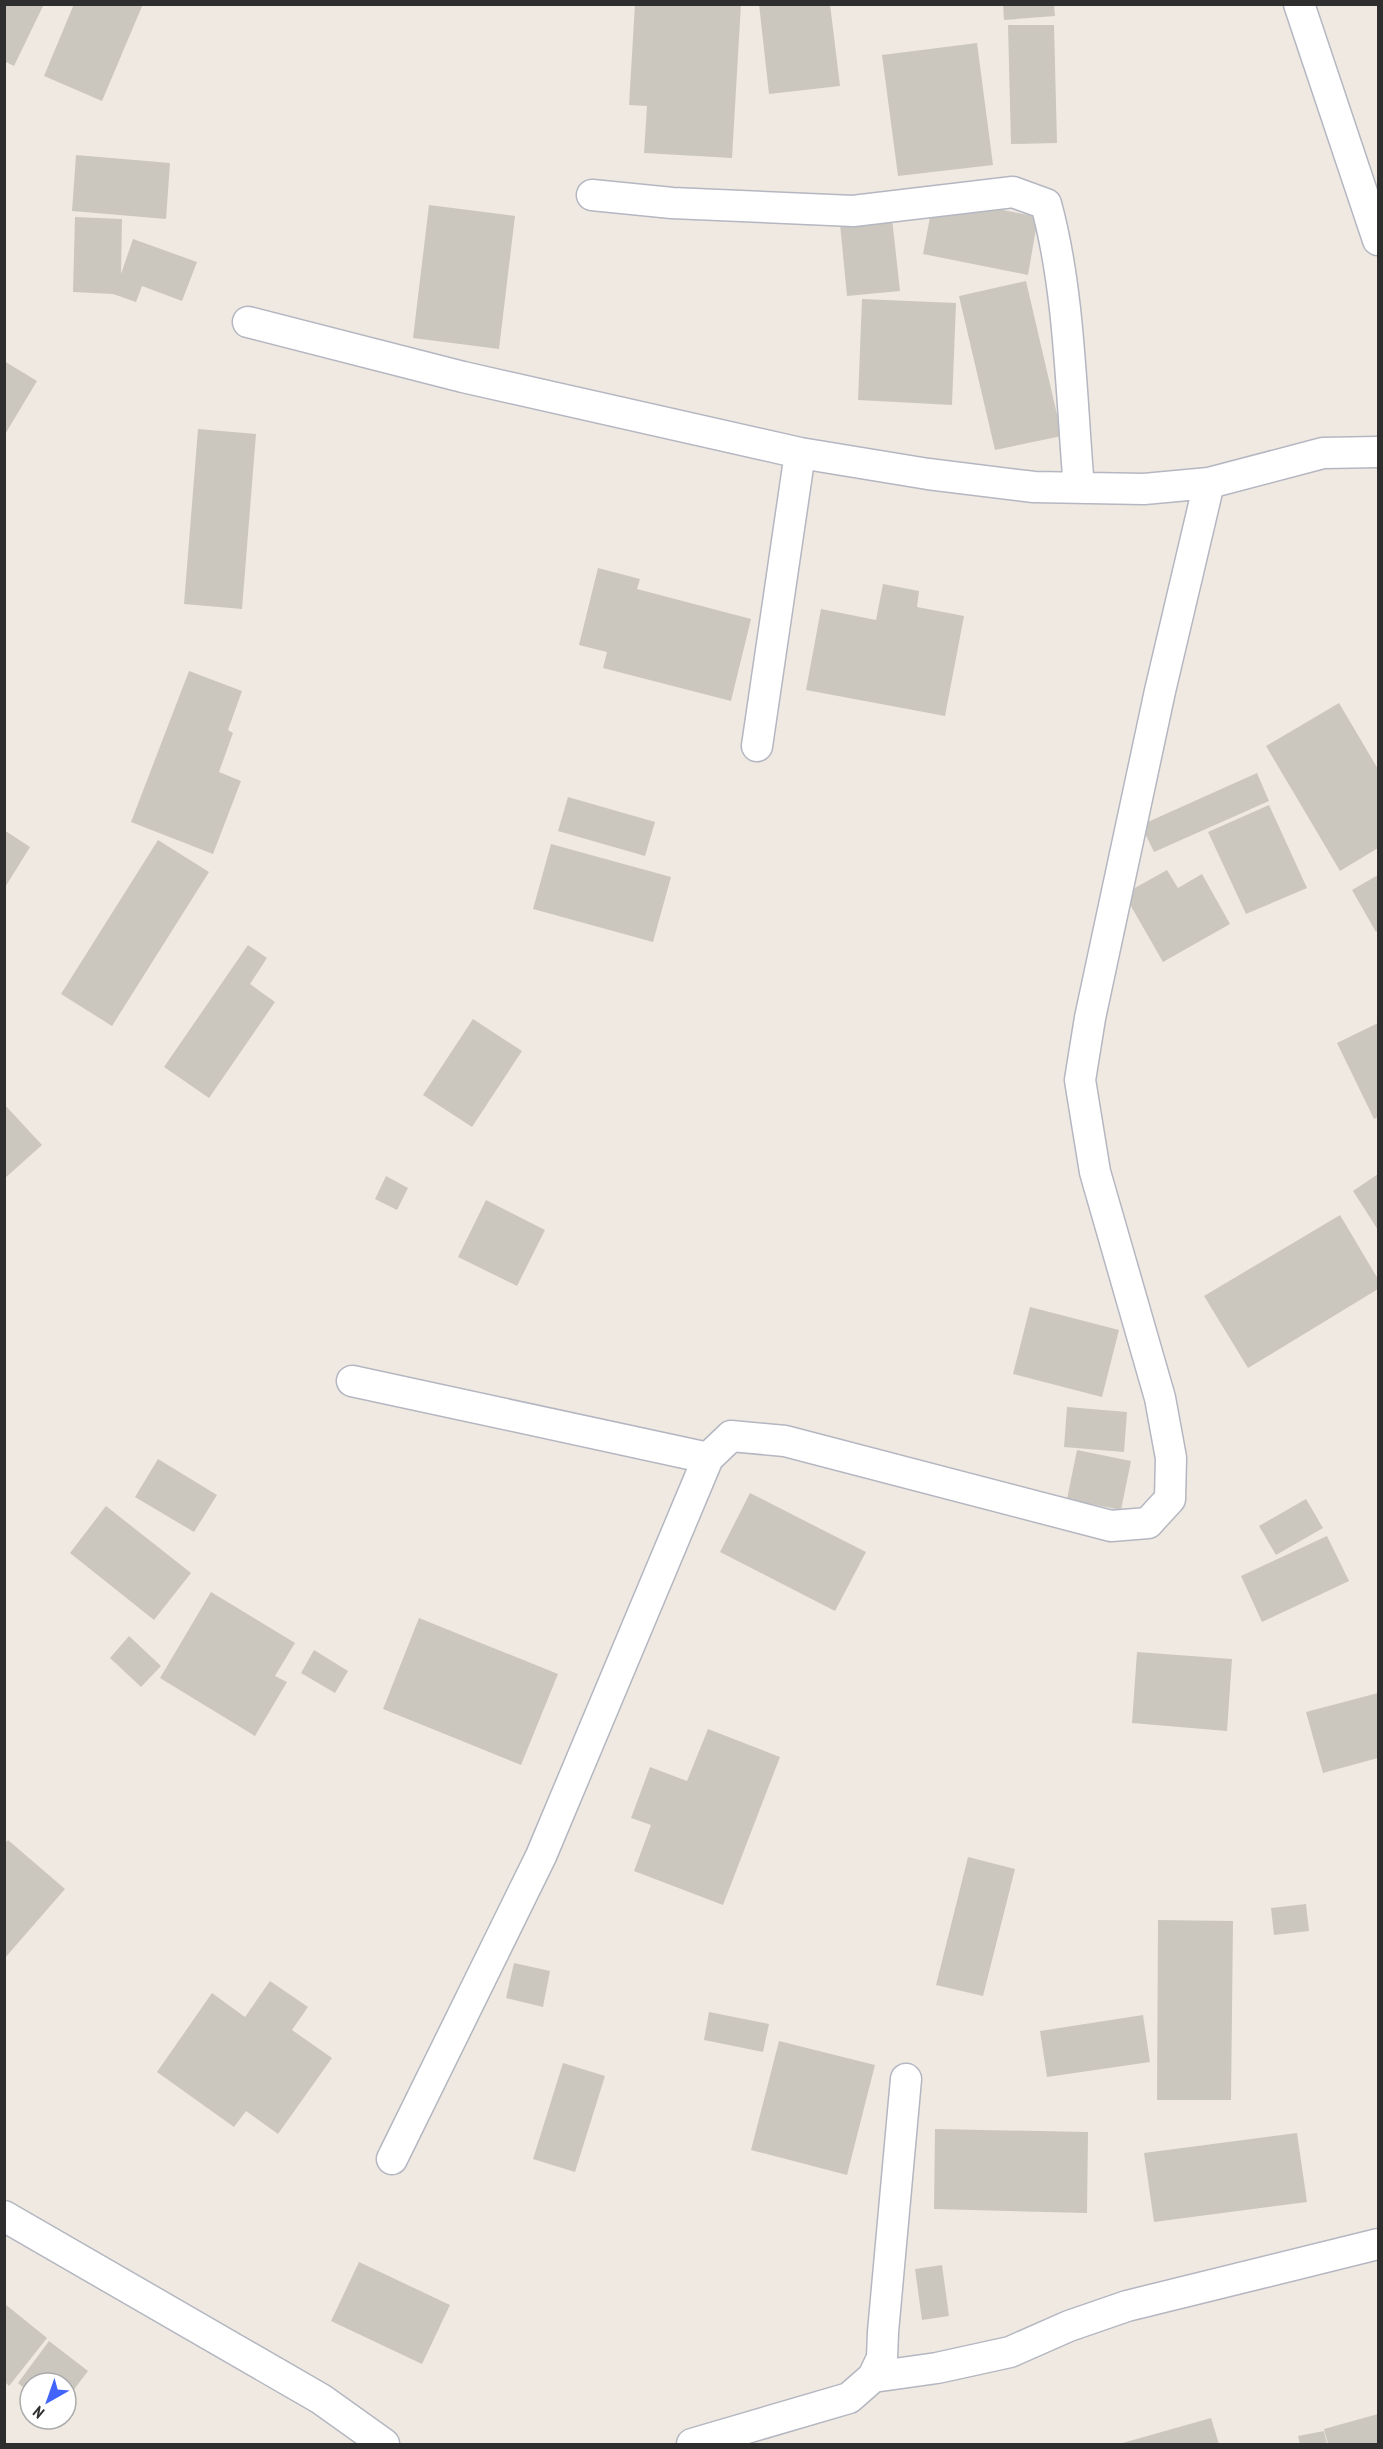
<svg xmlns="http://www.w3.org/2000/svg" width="1383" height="2449" viewBox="0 0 1383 2449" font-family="'PT Sans Narrow',sans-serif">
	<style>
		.building { fill: #cbc7bf }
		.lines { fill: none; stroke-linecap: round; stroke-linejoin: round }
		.minor-casing { stroke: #b4b7c1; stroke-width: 33 }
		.minor { stroke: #fff; stroke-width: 30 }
	</style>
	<rect width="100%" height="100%" fill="#efe9e1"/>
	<path class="building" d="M4,4H44L14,66L4,61Z
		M74,4H143L102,101L44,76Z
		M635,4H741L732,158L644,153L647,106L629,105Z
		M759,4H830L840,86L769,94Z
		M1003,4H1054L1055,16L1004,20Z
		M1008,25H1054L1057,143L1011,144Z
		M977,43L993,165L898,176L882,55Z
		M76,155L170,163L166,219L72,211Z
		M934,196L1038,217L1028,275L923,254Z
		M429,205L515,216L499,349L413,338Z
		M75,217L122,219L121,274L133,239L197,262L182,301L142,286L136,302L113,294L73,292Z
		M892,218L900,291L847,296L840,224Z
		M1026,281L1062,436L995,450L959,296Z
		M862,299L956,303L952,405L858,400Z
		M4,361L37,381L4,436Z
		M198,429L256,434L242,609L184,604Z
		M598,568L640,579L637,589L751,619L731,701L603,668L607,652L579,645Z
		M883,584L919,591L917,607L964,616L945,716L806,690L821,609L876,620Z
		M189,671L242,691L228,730L233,733L219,772L241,781L213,854L131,822Z
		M1339,703L1378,769V848L1340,871L1266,746Z
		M1257,773L1269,801L1154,852L1141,825Z
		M568,797L655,822L645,856L558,831Z
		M1269,805L1307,888L1246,914L1208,832Z
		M4,830L30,847L4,889Z
		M158,840L209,872L112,1026L61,994Z
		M551,844L671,877L653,942L533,909Z
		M1167,870L1178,888L1202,874L1230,924L1163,962L1124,894Z
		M1378,875V930L1376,932L1352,890Z
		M248,945L267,958L250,984L275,1002L209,1098L164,1067Z
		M473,1019L522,1051L472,1127L423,1095Z
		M1378,1023V1117L1374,1119L1337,1043Z
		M4,1104L42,1145L4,1179Z
		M1378,1174V1230L1353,1191Z
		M386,1176L408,1188L397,1210L375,1199Z
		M486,1200L545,1230L517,1286L458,1257Z
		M1340,1215L1378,1279V1289L1248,1368L1204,1296Z
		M1030,1307L1119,1330L1102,1397L1013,1374Z
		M1067,1407L1127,1412L1124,1452L1064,1447Z
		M1077,1450L1131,1461L1121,1510L1067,1499Z
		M158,1459L217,1495L194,1532L135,1497Z
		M750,1493L866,1552L835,1611L720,1552Z
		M1306,1499L1323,1528L1276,1555L1259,1526Z
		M106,1506L191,1573L154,1620L70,1553Z
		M1327,1536L1349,1581L1262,1622L1241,1576Z
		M211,1592L295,1643L275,1676L287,1682L255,1736L160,1678Z
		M419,1618L558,1674L521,1765L383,1709Z
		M129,1636L161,1666L141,1687L110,1658Z
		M314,1650L348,1671L335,1693L301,1673Z
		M1137,1652L1232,1659L1227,1731L1132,1723Z
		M1378,1693V1758L1323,1773L1306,1712Z
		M708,1729L780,1757L723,1905L634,1871L651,1825L631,1818L650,1767L687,1781Z
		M8,1840L65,1889L4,1959V1844Z
		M968,1857L1015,1869L983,1996L936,1985Z
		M1306,1904L1309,1931L1274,1935L1271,1908Z
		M1158,1920L1233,1921L1231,2100H1157Z
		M514,1963L550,1971L543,2007L506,1998Z
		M270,1981L308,2007L292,2030L332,2058L278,2134L246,2111L234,2127L157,2072L212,1993L245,2017Z
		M709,2012L769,2024L763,2052L704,2040Z
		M1143,2015L1150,2062L1047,2077L1040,2031Z
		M779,2041L875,2065L847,2175L751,2150Z
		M563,2063L605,2076L575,2172L533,2159Z
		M935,2129L1088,2132L1087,2213L934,2209Z
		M1297,2133L1307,2202L1154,2222L1144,2153Z
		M359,2262L450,2305L422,2364L331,2321Z
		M942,2265L949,2316L922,2320L915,2269Z
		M5,2304L47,2338L9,2386L5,2382Z
		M49,2341L88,2371L66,2400V2383H30V2393L18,2383Z
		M1378,2414V2444H1328L1324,2429Z
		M1211,2418L1219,2444H1119Z
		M1324,2431L1327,2444H1300L1298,2436Z"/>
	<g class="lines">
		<defs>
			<path id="minor" d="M1299,4L1378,240
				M592,195L672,203L853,211L1013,192L1046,204C1070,291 1071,397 1079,488
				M248,322L463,377L800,453L928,474L1034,487L1144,489L1209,483L1323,453L1378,452
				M757,746L800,453
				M352,1381L708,1458
				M392,2159L541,1856L708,1458L731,1436L785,1441L1111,1526L1148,1523L1170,1499L1171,1458L1160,1398L1095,1172L1080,1080L1090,1018L1160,691L1209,483
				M4,2216L321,2399L384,2444
				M873,2377L937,2368L1010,2352L1069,2326L1127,2306L1378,2244
				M692,2444L849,2398L873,2377L882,2358L883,2332L906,2079"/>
		</defs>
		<use href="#minor" class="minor-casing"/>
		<use href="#minor" class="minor"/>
	</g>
	<rect width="1383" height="2449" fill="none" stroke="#2e2e2e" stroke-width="12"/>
	<g transform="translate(48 2401) rotate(220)"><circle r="28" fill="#ffffff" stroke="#ababab" stroke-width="1.5"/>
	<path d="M0-4.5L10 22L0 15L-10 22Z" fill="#4264fb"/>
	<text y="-9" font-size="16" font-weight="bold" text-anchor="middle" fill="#2e2e2e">N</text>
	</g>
</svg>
